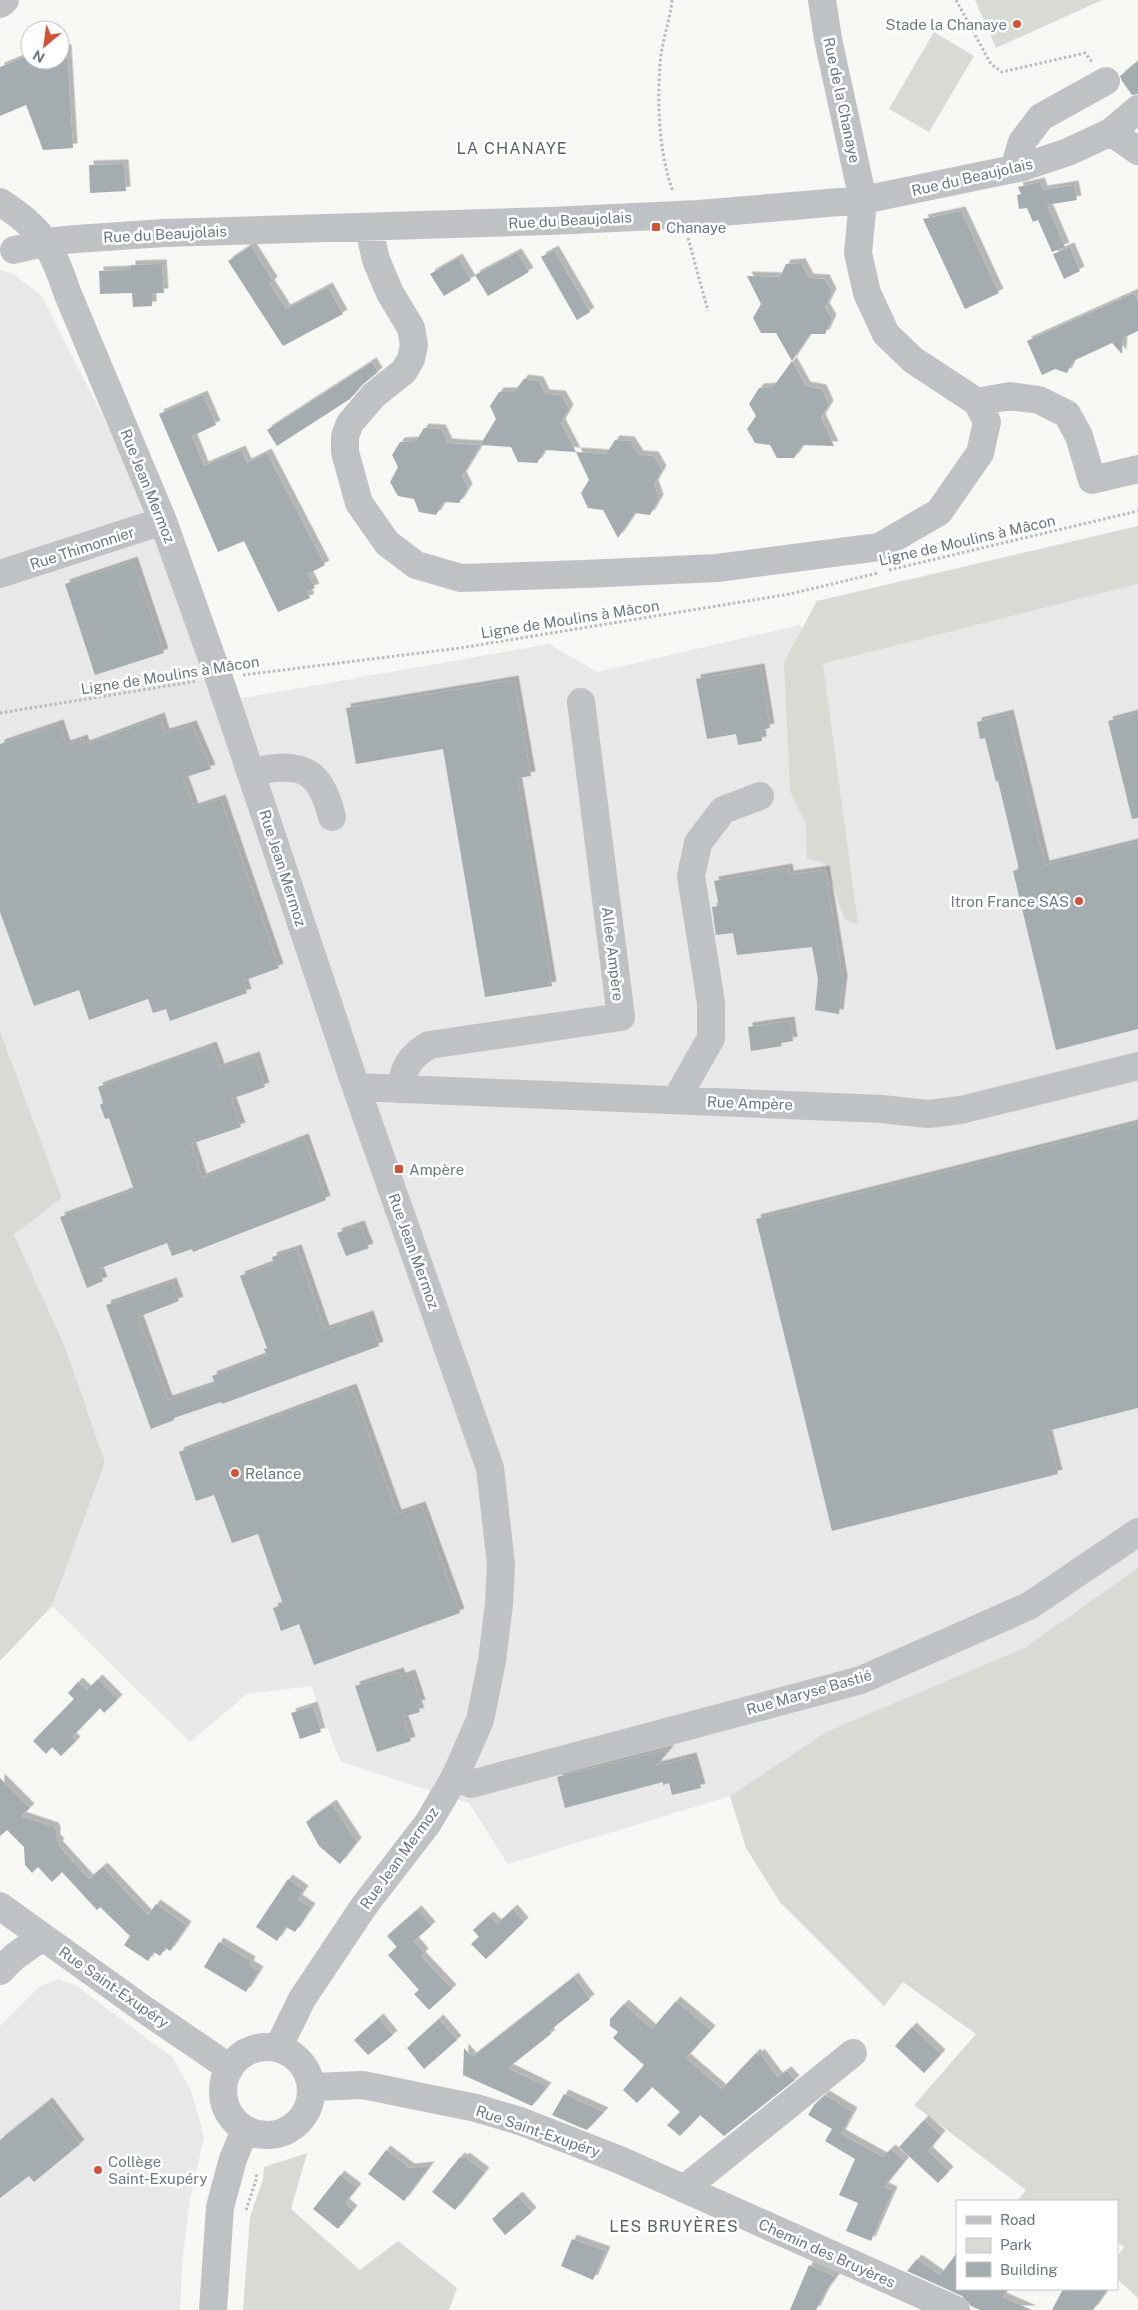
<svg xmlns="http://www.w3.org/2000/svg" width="1138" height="2310" viewBox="0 0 1138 2310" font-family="'Public Sans',sans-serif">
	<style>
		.built { fill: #e7e8e7 }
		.green { fill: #d7dbd4 }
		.building { fill: #a4acb0; filter: url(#shadow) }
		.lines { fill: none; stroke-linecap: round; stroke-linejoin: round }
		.path { stroke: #b8bbbd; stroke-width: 3; stroke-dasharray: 2.5 2.5; stroke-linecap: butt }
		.minor { stroke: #bec2c5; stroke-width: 28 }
		.poi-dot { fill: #d25239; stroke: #fff; stroke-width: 2 }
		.labels { text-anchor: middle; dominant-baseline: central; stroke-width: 5; stroke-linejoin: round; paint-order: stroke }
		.poi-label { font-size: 15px; fill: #697982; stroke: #fff; text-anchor: start }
		.street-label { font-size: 15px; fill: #697982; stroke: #fff }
		.neighbourhood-label { font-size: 16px; letter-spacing: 1px; fill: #566168; stroke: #fff }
	</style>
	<defs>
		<filter id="shadow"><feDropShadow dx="4.5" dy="-4.5" stdDeviation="0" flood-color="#0004"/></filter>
	</defs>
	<rect width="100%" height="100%" fill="#f7f7f4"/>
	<path class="built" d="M0,270L12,273L41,295L140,489L200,666L214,700L249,697L549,644L597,672L800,625L824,664L1138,584V1568L1024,1648L828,1731L730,1796L508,1864L469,1803L341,1762L311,1686L247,1694L190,1742L52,1606L105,1462L66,1349L14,1233L62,1198L0,1031Z
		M59,1979L78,1987L172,2057L191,2090L204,2137L189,2204L182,2265L180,2310H0V2026L40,1986Z"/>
	<path class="green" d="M975,0H1102L996,48Z
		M934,32L974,56L929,132L889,109Z
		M1138,526V584L823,664L858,924L845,920L825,863L807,859L806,824L790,791L784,662L817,601Z
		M0,1031L62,1198L14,1234L66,1349L105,1462L52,1606L0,1661Z
		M1138,1568V2298L1117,2279V2257L1124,2247L1117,2242V2201H1017L1026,2190L914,2105L976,2034L903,1982L884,2006L780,1902L746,1848L730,1796L828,1731L1024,1648Z
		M307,2153L291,2209L360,2270L398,2241L457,2288L449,2310H243L250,2217L263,2179L264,2167Z"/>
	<path class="building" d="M60,49H67L73,148L43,150L26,105L0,116V67L25,57L24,51L30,50V60H60Z
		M1138,61V94L1132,95L1122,81L1120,76Z
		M124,164L126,191L90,193L89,165Z
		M1040,182L1043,190L1074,185L1077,200L1047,205L1065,247L1052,252L1038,220L1033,222L1027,208L1019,209L1017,195L1021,194L1018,187Z
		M961,211L999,293L965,309L923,219Z
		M251,246L273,281L270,284L286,309L328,287L343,314L283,346L228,261Z
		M1070,247L1080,271L1064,279L1053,254Z
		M554,250L590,312L577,320L541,257Z
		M517,253L529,272L488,296L475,275Z
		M458,258L471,280L444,296L430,274Z
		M801,263L809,278L825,279L832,293L825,307L832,319L825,334H810L792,361L776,333H761L753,318L761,304L747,276L780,277L786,264Z
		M162,264L164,293H152V306L133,307L132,293L100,294L99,271L131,270V265Z
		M1134,293L1138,302V331L1123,338L1122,354L1112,343L1073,361L1067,373L1055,369L1042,375L1027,341Z
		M792,361L806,386L822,389L829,405L821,418L834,446L803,445L794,458H777L770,445L755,443L747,429L756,416L749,404L759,388L773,387Z
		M372,362L378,372L362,385L350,399L277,446L267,430Z
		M524,379L539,381L545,394L561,395L569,409L561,423L576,452L606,454L615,440L630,441L639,455L654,456L662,470L654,484L659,499L650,515L635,513L618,538L603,510L588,508L581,493L589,480L576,452L545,450L537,463L518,462L511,447L481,445L462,476L468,488L459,503L444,502L436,515L419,512L414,499L398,496L390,482L398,467L392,455L400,442L416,441L424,428L441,429L448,443L480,445L496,419L490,406L499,392H514Z
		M203,395L216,425L192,436L204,466L241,450L247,463L267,453L325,565L308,574L315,588L307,591L310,598L278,612L244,541L218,552L159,414Z
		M133,561L164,653L95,675L65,584Z
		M760,668L770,728L761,730L762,741L738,745L736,734L707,739L696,679Z
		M514,680L531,776L517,778L552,986L485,997L443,749L356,764L346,708Z
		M1138,713V818L1132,819L1108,721Z
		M1009,714L1045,865L1138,842V1029L1056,1050L1013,871L1019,869L998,781L996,782L985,738L980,739L977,722Z
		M160,717L165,733L192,725L211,769L183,778L194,808L221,799L279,968L243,981L247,993L170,1021L166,1009L153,1013L148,999L89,1020L79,990L34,1006L0,912V744L59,724L66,745L83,739L85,745Z
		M788,868L789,875L825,870L843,980L839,1014L815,1010L818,979L812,947L737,955L733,933L716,935L712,907L719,906L714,881Z
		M790,1021L793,1041L781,1043L782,1046L751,1051L748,1027Z
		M212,1046L220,1068L255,1056L265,1087L231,1099L241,1127L191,1144L202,1178L304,1138L326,1200L193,1252L192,1249L172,1256L167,1243L98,1269L103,1281L87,1288L60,1217L134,1190L109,1118L105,1119L100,1105L103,1103L98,1087Z
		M1138,1123V1408L1047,1431L1058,1474L832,1531L756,1219Z
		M360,1225L369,1248L346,1256L337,1233Z
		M297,1249L325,1330L369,1315L379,1346L222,1404L221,1402L174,1418V1420L151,1429L106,1305L172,1282L179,1301L138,1317L168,1400L215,1384L212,1376L267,1355L264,1349L267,1348L240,1276L274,1263L272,1257Z
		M352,1388L397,1514L421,1506L460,1613L314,1665L299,1624L281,1631L273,1608L283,1604L258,1534L232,1543L214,1495L196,1501L179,1452Z
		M399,1672L401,1677L411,1674L421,1704L417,1705L420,1712L403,1717L411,1741L377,1752L355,1686Z
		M98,1679L118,1699L104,1713L100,1708L72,1737L76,1741L61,1756L52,1747L46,1754L33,1741L74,1699L68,1693L78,1682L87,1690Z
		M313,1706L321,1732L300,1739L291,1713Z
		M670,1749L656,1766L692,1757L701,1788L672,1795L669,1783L663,1785V1782L565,1808L557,1777Z
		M0,1778L30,1808L21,1816L54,1827L56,1831V1839L60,1843L58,1845L89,1879L103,1867L148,1915L156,1904L187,1926L170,1951L166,1948L160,1956L154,1952L148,1961L124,1945L130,1936L100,1907L97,1910L62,1872L52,1882L38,1867L32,1873L25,1865L24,1847L7,1830L0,1836Z
		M332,1804L357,1842L340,1864L319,1846L306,1822Z
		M288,1879L304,1890L298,1899L311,1908L295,1932L286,1927L277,1941L256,1927Z
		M513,1909L524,1922L486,1959L471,1944L479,1937L473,1930L489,1916L497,1924Z
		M417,1910L431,1926L414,1941L424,1953L421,1956L452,1989L429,2010L414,1994L419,1990L388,1955L397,1947L387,1936Z
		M219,1942L251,1961L249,1965L259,1971L246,1992L204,1967Z
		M574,1977L590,1999L549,2031L551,2034L508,2068L547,2087L532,2106L463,2075L464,2048L472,2057Z
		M676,2001L711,2030L686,2058L722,2089L756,2053L758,2056L760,2053L778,2077L787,2071L795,2080L724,2136L700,2115L680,2136L667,2125L680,2112L652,2087L637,2103L623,2090L644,2065L613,2038L618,2032L610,2026V2019L624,2004L652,2029Z
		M379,2018L393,2035L368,2055L354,2040Z
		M439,2019L457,2040L424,2069L407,2048Z
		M912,2027L941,2054L924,2073L895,2046Z
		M564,2094L604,2112L587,2130L577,2126L552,2115Z
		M825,2095L853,2112L841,2134L808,2115L814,2105Z
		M48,2102L80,2144L34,2182L29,2176L0,2198V2140Z
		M924,2120L941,2135L928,2151L949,2171L938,2183L899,2147Z
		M832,2129L883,2157L891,2149L905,2161L884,2187L893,2191L871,2241L846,2231L858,2203L839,2195L855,2159L825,2141Z
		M386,2150L410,2168L430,2166L404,2201L368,2174Z
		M460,2157L463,2159L465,2157L485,2172L455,2210L432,2192Z
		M340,2175L357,2188L345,2203L353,2210L338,2229L313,2209Z
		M518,2196L532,2212L505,2235L492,2219Z
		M572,2239L606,2251L593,2280L561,2266Z
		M957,2253V2289H1008L1002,2297L1032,2310H980L971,2306L962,2296L907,2271L917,2259L940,2275Z
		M809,2265L836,2277L825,2292L816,2310H790Z
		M1063,2289H1108L1093,2310H1052Z"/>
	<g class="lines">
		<path class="path" d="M672,0C670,22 661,43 660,65C657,106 659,153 673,192
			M956,0L991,64L1002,72L1085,53L1093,63
			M688,238L708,311
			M889,570L1138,511
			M243,675L460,648L790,594L878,573
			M0,713L197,681
			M246,2210L257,2177L255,2172"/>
		<path class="minor" d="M0,4L5,0
			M1111,132L1138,151
			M1014,169L1022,142L1041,117L1106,81
			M0,202C41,228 52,246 67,292L163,521L219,678L356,1087L490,1468L501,1564L499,1604L492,1661L480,1720L455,1777L428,1823L364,1906L302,1999L278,2048
			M369,228L376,260L390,293L411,328L414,345L411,359L404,371L374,395L350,423L345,436V452L359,503L387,543L416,565L461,578L584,574L717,568L879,547L939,512L980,453L987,422L977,402L913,360L886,334L867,293L858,253L863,200L828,39L822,0
			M14,250L47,242L76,239L164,233L550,221L699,214L863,200L1023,167L1068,152L1111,132L1138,109
			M977,402L1010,396L1039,400L1067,414L1079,436L1092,480L1138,469
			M0,574L163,521
			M250,772C298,763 319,764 332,817
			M356,1087L882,1109L928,1114L961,1110L1138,1066
			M400,1089C405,1066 408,1058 429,1045L621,1017L581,702
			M676,1100L711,1038V1003L691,876L698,843L723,810L760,796
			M455,1777L471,1784L861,1680L1029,1606L1138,1532
			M0,1906L142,2008L230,2068
			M0,1971L14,1957L42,1937
			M223 2091a44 44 0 1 1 88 0a44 44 0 1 1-88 0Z
			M312,2087L363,2085L476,2108L520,2121L620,2160L956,2310
			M684,2189L853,2053
			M213,2310L220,2207L233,2159L245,2130"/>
	</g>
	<g class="poi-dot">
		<circle cx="1017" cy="24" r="5"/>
		<rect x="651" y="222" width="10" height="10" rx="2.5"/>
		<circle cx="1079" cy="901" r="5"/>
		<rect x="394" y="1164" width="10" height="10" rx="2.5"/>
		<circle cx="235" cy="1473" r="5"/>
		<circle cx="98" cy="2170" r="5"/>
	</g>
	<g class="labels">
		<g class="poi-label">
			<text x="1007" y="24" text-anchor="end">Stade la Chanaye</text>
			<text x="666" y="227">Chanaye</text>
			<text x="1069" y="901" text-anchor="end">Itron France SAS</text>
			<text x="409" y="1169">Ampère</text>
			<text x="245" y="1473">Relance</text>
			<text x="108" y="2161">Collège<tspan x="108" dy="17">Saint-Exupéry</tspan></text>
		</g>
		<g class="street-label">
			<text transform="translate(842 100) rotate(78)">Rue de la Chanaye</text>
			<text transform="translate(972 177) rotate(-13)">Rue du Beaujolais</text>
			<text transform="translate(570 220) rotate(-3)">Rue du Beaujolais</text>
			<text transform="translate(165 234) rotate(-3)">Rue du Beaujolais</text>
			<text transform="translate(148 486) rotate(68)">Rue Jean Mermoz</text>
			<text transform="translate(967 540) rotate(-13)">Ligne de Moulins à Mâcon</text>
			<text transform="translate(82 548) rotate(-18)">Rue Thimonnier</text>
			<text transform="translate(570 619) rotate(-9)">Ligne de Moulins à Mâcon</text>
			<text transform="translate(170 675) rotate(-9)">Ligne de Moulins à Mâcon</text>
			<text transform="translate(283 868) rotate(72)">Rue Jean Mermoz</text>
			<text transform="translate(613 954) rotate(83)">Allée Ampère</text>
			<text transform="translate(750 1103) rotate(2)">Rue Ampère</text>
			<text transform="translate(414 1251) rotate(70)">Rue Jean Mermoz</text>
			<text transform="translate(809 1692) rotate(-16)">Rue Maryse Bastié</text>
			<text transform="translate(399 1858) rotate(-54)">Rue Jean Mermoz</text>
			<text transform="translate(114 1987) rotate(35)">Rue Saint-Exupéry</text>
			<text transform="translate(538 2131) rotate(19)">Rue Saint-Exupéry</text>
			<text transform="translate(827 2253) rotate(24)">Chemin des Bruyères</text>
		</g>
		<g class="neighbourhood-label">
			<text x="512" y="148">LA CHANAYE</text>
			<text x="674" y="2226">LES BRUYÈRES</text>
		</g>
	</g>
	<rect x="956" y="2200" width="162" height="90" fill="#ffffff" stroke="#c3c9cd"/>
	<rect x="966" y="2216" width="25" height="8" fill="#bec2c5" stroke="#c3c9cd"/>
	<text x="1000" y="2225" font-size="15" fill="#697982">Road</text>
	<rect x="966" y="2238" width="25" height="15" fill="#d7dbd4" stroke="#c3c9cd"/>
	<text x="1000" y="2250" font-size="15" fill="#697982">Park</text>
	<rect x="966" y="2262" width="25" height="15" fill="#a4acb0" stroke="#c3c9cd"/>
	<text x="1000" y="2275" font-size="15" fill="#697982">Building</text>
	<g transform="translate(45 45) rotate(209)"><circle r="24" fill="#ffffff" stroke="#c3c9cd"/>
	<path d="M0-4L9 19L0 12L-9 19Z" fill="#d25239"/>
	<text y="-8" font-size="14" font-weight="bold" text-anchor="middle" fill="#697982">N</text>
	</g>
</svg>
